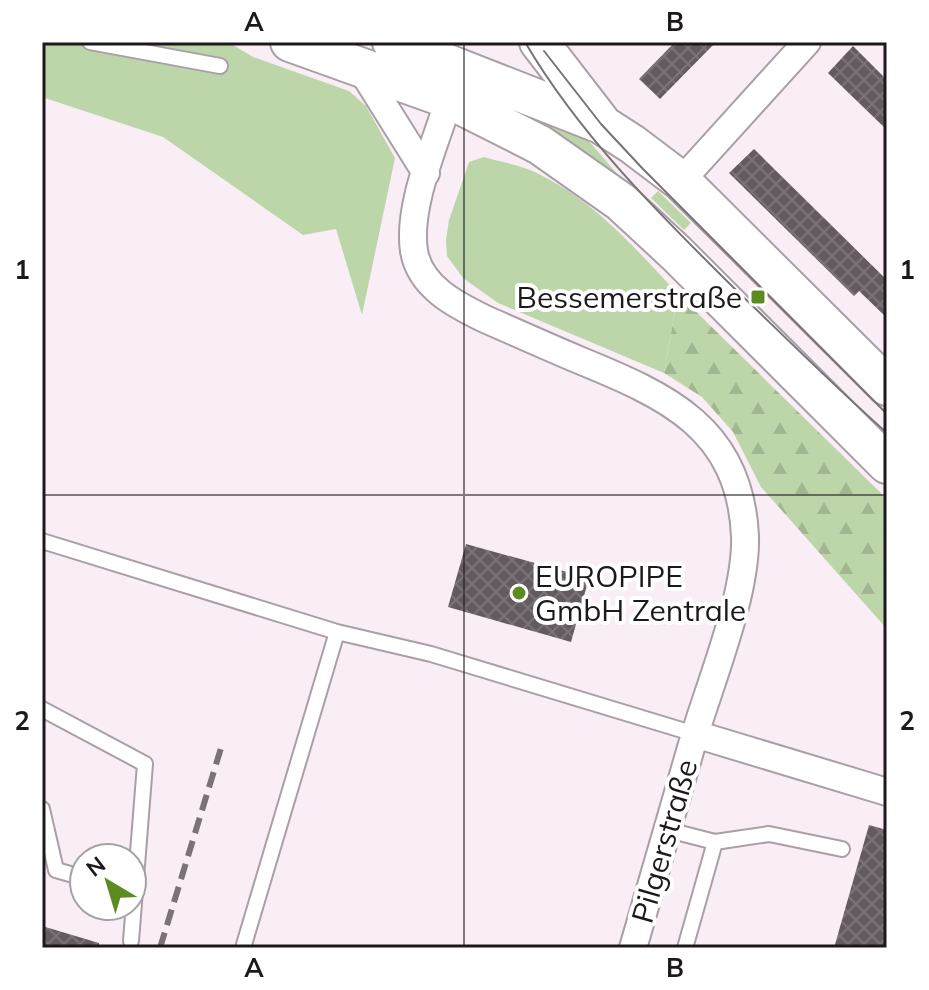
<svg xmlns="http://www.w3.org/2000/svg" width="929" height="990" viewBox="0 0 929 990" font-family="Mulish,sans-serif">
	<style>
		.grass { fill: #bdd6a9 }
		.forest { fill: url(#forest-firs) }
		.building { fill: url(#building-cross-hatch) }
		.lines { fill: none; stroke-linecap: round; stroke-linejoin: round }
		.lane-casing { stroke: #a99fa6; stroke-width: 18 }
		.street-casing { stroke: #a99fa6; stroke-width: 30 }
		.secondary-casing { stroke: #a99fa6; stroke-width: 42 }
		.lane { stroke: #fff; stroke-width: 14 }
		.street { stroke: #fff; stroke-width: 26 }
		.secondary { stroke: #fff; stroke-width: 38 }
		.tram { stroke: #797377; stroke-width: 2 }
		.rail { stroke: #797377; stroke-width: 6; stroke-dasharray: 16 8; stroke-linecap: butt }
		.grid { fill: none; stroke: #1c181b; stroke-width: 2; stroke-opacity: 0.55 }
		.poi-dot { fill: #5c8c21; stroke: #fff; stroke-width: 3 }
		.labels { text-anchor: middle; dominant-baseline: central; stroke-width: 8; stroke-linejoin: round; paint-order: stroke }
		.poi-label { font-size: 30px; fill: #1c181b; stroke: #fff; text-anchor: end }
		.street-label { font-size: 30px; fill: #1c181b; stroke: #fff }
		.neatline { fill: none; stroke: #1c181b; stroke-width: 3 }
		.grid-label { font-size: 26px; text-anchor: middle; font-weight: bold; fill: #1c181b }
	</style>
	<defs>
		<pattern id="forest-firs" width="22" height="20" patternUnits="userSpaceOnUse" patternTransform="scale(2)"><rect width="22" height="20" fill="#bdd6a9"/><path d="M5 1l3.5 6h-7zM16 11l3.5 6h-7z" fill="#a2b791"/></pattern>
		<pattern id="building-cross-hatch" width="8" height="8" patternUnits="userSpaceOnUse" patternTransform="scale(2)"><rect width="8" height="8" fill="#645b61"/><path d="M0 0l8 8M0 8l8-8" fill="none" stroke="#7a7378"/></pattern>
	</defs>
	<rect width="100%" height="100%" fill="#f9eef5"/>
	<path class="grass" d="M42,42H228L253,57L349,91L366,106L395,158L362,315L336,229L303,235L163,137L42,97Z
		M511,107L588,140L638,198L509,115Z
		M484,157C501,162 521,165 537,173C597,203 633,246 678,294L664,373L498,303L463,278L447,256L446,240L449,220L469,162Z
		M658,191L691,223L684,230L651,198Z"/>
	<path class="forest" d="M678,294L887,499V629L761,487L733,432L702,397L664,373Z"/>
	<path class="building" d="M675,42H716L660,99L639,79Z
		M853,46L887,80V130L828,73Z
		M754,149L887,280V318L859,291L854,296L729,173Z
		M466,544L589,578L571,642L448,607Z
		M869,825L887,830V948H834Z
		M42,926L99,943V948H42Z"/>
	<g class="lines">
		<defs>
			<path id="lane" d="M90,42L220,66
				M42,541L337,632L243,948
				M337,632L431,654L695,734
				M42,709L145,764L131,941
				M42,809L56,870L84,878
				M668,830L715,842L685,948
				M715,842L769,834L842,849"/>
			<path id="street" d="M361,69L426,173
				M449,99C436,143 407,205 414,251C420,287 456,305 485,319C517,333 548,347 579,360C667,396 740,428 745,536C747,593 712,678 695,734L887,792
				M681,181L807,42
				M633,948L695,734"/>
			<path id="secondary" d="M290,42L449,99L540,145L621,202L676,253L887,464
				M392,42L601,124L632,144L681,181L887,386
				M539,42L600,121"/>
		</defs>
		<use href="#lane" class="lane-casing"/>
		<use href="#street" class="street-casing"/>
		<use href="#secondary" class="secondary-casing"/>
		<use href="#lane" class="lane"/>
		<use href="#street" class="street"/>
		<use href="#secondary" class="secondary"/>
		<path class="tram" d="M525,42C578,133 658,213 733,287C784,336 834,386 887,433
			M544,51L601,124L643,169L887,414"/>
		<path class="rail" d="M160,948L221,748"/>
	</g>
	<path class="grid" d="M464,42V948M42,495H887"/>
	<g class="poi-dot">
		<rect x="750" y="289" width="16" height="16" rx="4"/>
		<circle cx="519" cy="593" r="8"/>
	</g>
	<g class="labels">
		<g class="poi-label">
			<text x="742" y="297">Bessemerstraße</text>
			<text x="535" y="576" text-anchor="start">EUROPIPE<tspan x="535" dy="34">GmbH Zentrale</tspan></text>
		</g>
		<g class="street-label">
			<text transform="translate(664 841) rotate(-74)">Pilgerstraße</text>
		</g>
	</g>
	<rect width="929" height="990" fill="none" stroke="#ffffff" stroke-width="88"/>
	<g transform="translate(108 882) rotate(322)"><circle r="38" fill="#ffffff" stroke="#a4a3a4" stroke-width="2"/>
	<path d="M0-6L14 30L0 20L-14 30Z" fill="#5c8c21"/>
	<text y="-12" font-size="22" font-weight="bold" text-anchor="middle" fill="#1c181b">N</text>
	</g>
	<rect x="44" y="44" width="841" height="902" class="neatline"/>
	<g class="grid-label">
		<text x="254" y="31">A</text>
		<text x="675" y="31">B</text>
		<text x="22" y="279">1</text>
		<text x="907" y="279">1</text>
		<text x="22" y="730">2</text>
		<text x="907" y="730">2</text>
		<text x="254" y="977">A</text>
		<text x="675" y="977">B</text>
	</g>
</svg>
